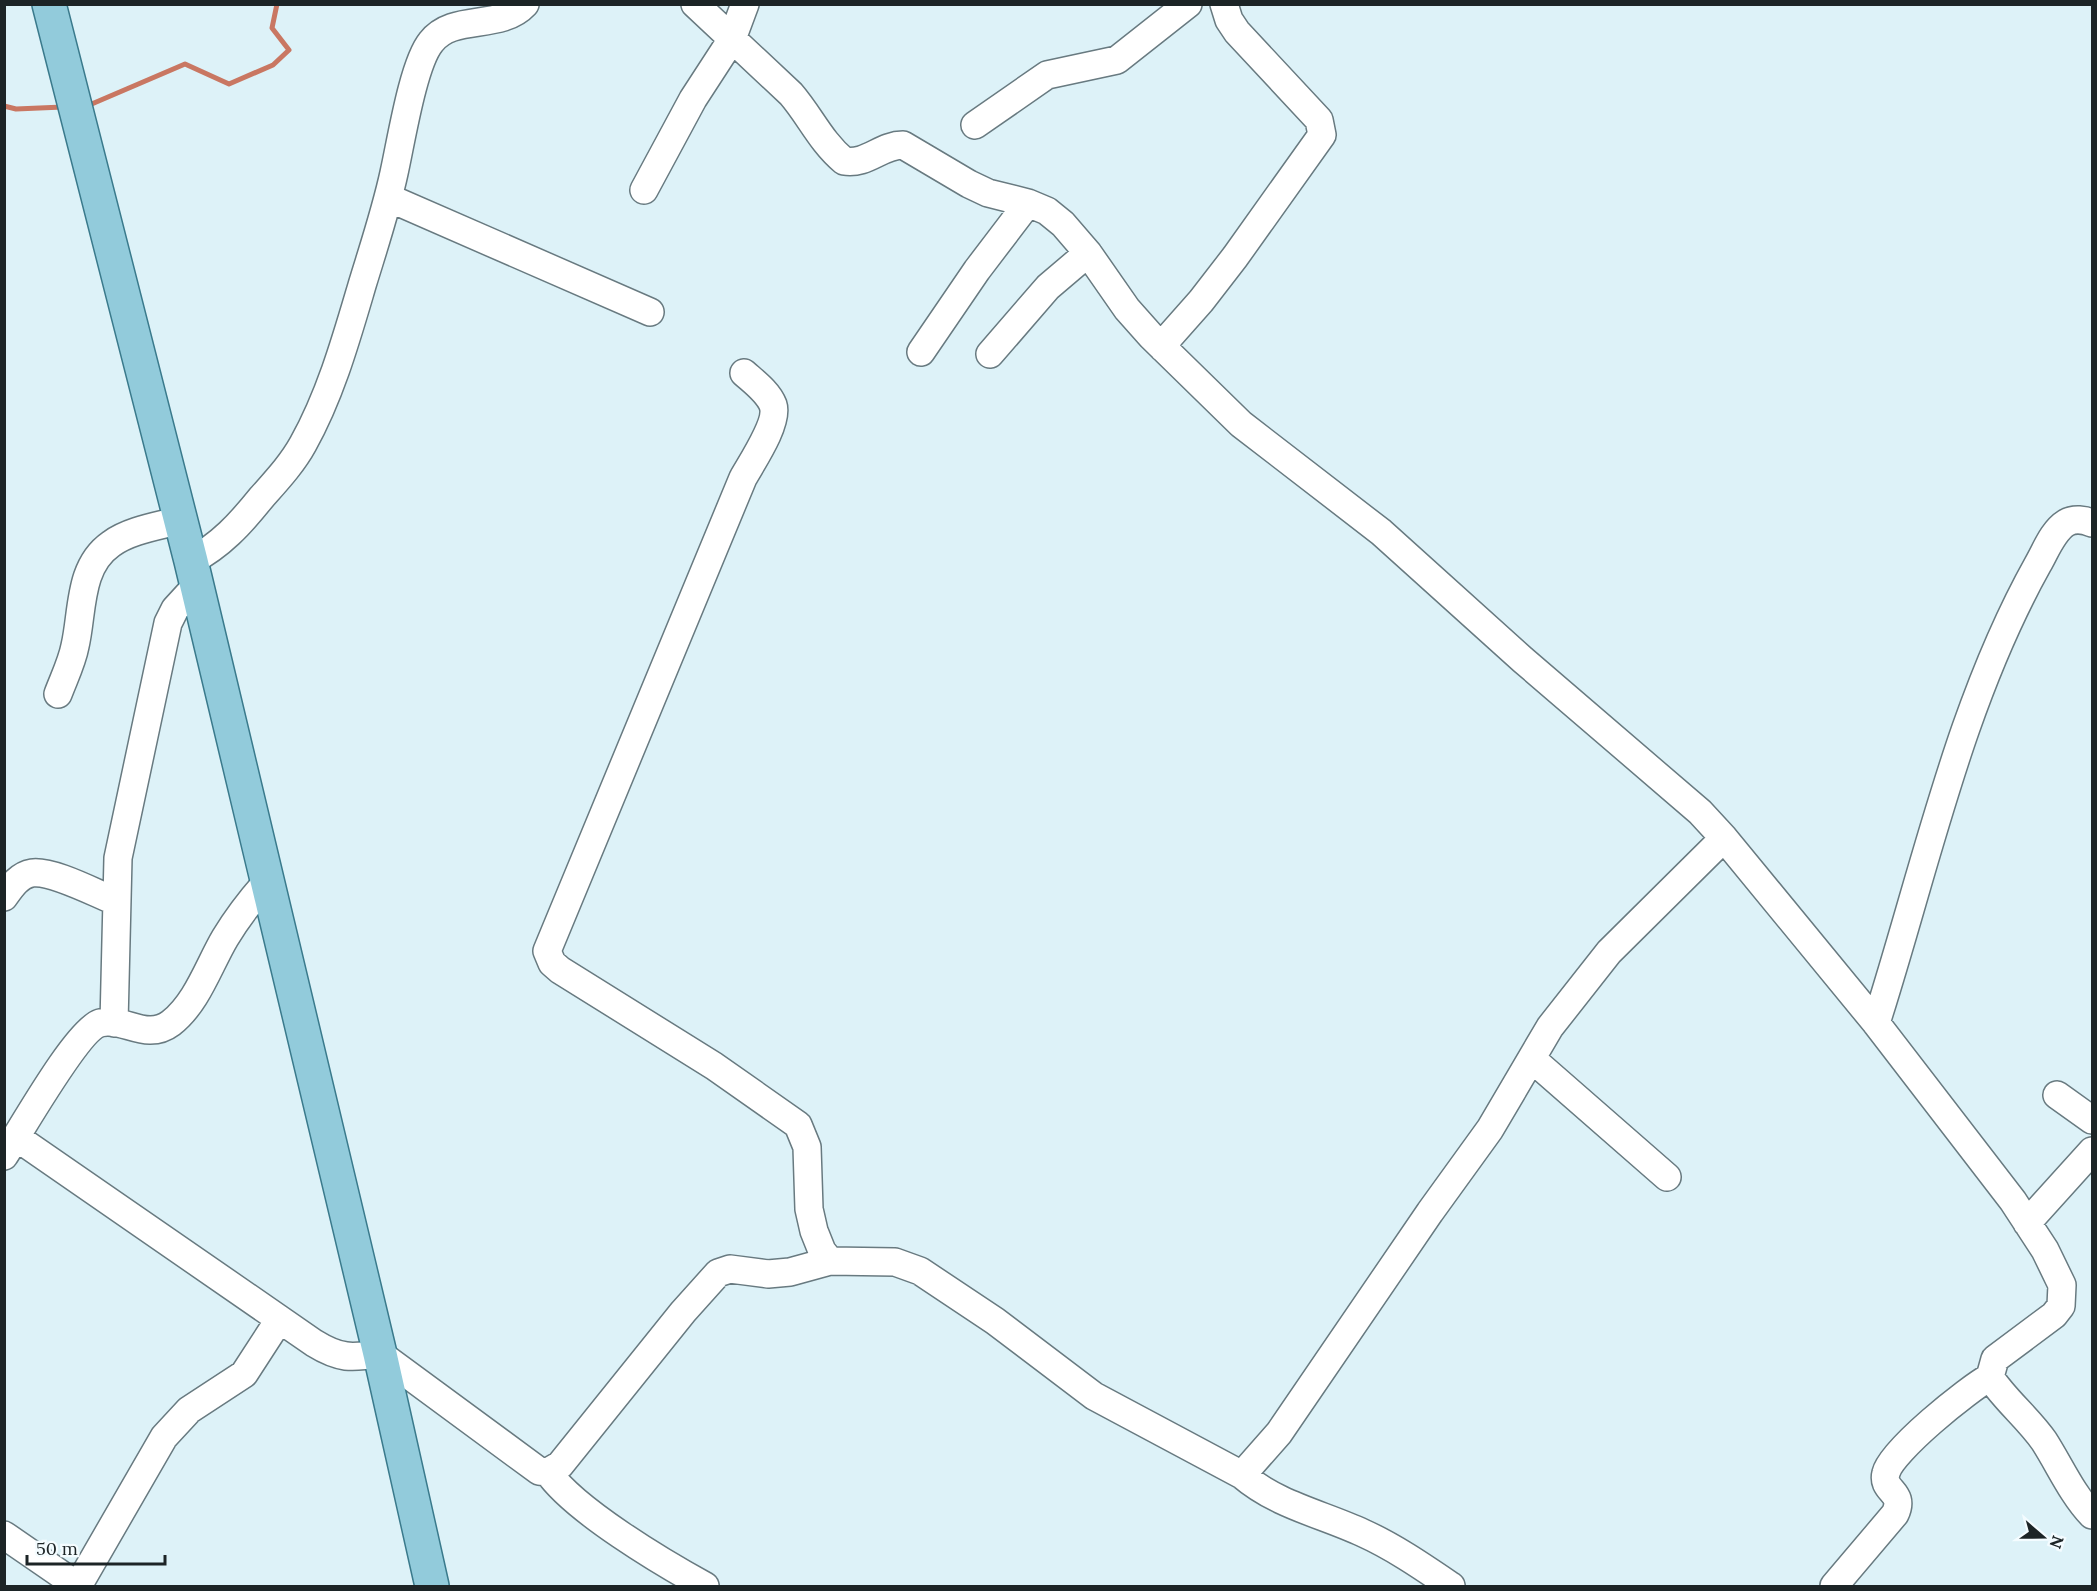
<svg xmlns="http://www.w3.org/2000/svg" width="2097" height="1591" viewBox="0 0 2097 1591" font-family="Lora,serif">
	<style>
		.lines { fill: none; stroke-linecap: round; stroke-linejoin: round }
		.stream { stroke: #c97762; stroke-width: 5 }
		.minor-casing { stroke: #687a80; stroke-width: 30 }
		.major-casing { stroke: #3a7a8c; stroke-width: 36 }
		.minor { stroke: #fff; stroke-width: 27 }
		.major { stroke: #92cbdb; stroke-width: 33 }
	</style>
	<rect width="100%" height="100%" fill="#ddf2f8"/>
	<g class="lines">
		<path class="stream" d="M4,106L16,109L63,107
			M87,106L185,64L229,84L273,65L289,50L272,28L277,4"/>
		<defs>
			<path id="minor" d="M695,4L791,94C810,116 821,142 844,161C867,165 881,145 903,145L969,184L988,193L1028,203L1047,211L1063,224L1088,253L1127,309L1151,336L1241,424L1381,532L1523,660L1700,812L1724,838L1876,1023L2013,1201L2045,1250L2062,1285L2061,1306L2054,1315L1995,1359L1990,1377C2005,1400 2028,1418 2044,1441C2060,1466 2072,1494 2092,1515
				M975,125L1047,75L1117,60L1188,4
				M644,190L693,99L732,39L745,4
				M389,198L650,312
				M1163,348L1170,336L1201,301L1235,257L1322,135L1319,120L1237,32L1229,20L1224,4
				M921,352L977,270L1028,203
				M990,354L1048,287L1088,253
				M744,373C754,382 768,392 773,405C779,422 752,462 743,478L547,951L552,963L560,970L714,1066L798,1125L807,1147L809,1209L814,1231L822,1251L830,1261
				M191,561C221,545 240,524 261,498C276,481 292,464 303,444C331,394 347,336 363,282C374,246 386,210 394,173C401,142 413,64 431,42C453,13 500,31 525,4
				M58,694C64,678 72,662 75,646C83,612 78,567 111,544C130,530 159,526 181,520
				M4,897C11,887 19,875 32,873C52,870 95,893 115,901
				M114,1023L118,858L168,623L175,609L197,585
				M1876,1023C1925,870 1959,705 2038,564C2046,550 2053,531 2066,523C2074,518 2085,520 2092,523
				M1532,1059L1667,1177
				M2057,1095L2092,1120
				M16,1137L314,1343C340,1359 351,1358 380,1354L539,1471L548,1472L560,1465L683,1312L718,1273L730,1269L768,1274L790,1272L830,1261L895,1262L920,1271L995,1321L1094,1396L1242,1475C1277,1505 1322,1514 1363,1533C1394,1547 1423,1567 1451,1586
				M4,1156C20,1132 77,1030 100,1023C123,1016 146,1042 171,1023C197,1003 209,965 225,938C237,918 251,900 266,883
				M2027,1223L2092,1151
				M548,1472C574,1510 663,1563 705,1586
				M1242,1475L1279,1433L1430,1212L1490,1129L1550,1027L1609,952L1724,838
				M4,1535L78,1586
				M78,1586L164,1437L189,1410L244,1374L279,1320
				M1834,1586L1895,1514C1906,1491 1881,1492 1886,1473C1891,1451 1968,1389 1990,1377"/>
			<path id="major" d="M49,4L191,561L380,1354L432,1586"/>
		</defs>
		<use href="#minor" class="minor-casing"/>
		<use href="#major" class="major-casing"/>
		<use href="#minor" class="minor"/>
		<use href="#major" class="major"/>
	</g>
	<rect width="2097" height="1591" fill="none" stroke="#1c2426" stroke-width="12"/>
	<g transform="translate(2043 1537) rotate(110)" stroke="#f4fcff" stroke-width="4.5" paint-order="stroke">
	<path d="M0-4.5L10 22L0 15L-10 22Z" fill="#1c2426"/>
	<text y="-9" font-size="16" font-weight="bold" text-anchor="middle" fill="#1c2426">N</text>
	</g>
	<path d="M27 1555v9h138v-9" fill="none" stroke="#1c2426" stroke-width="3"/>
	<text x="36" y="1555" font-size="18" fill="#1c2426" stroke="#f4fcff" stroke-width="4.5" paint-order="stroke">50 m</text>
</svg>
